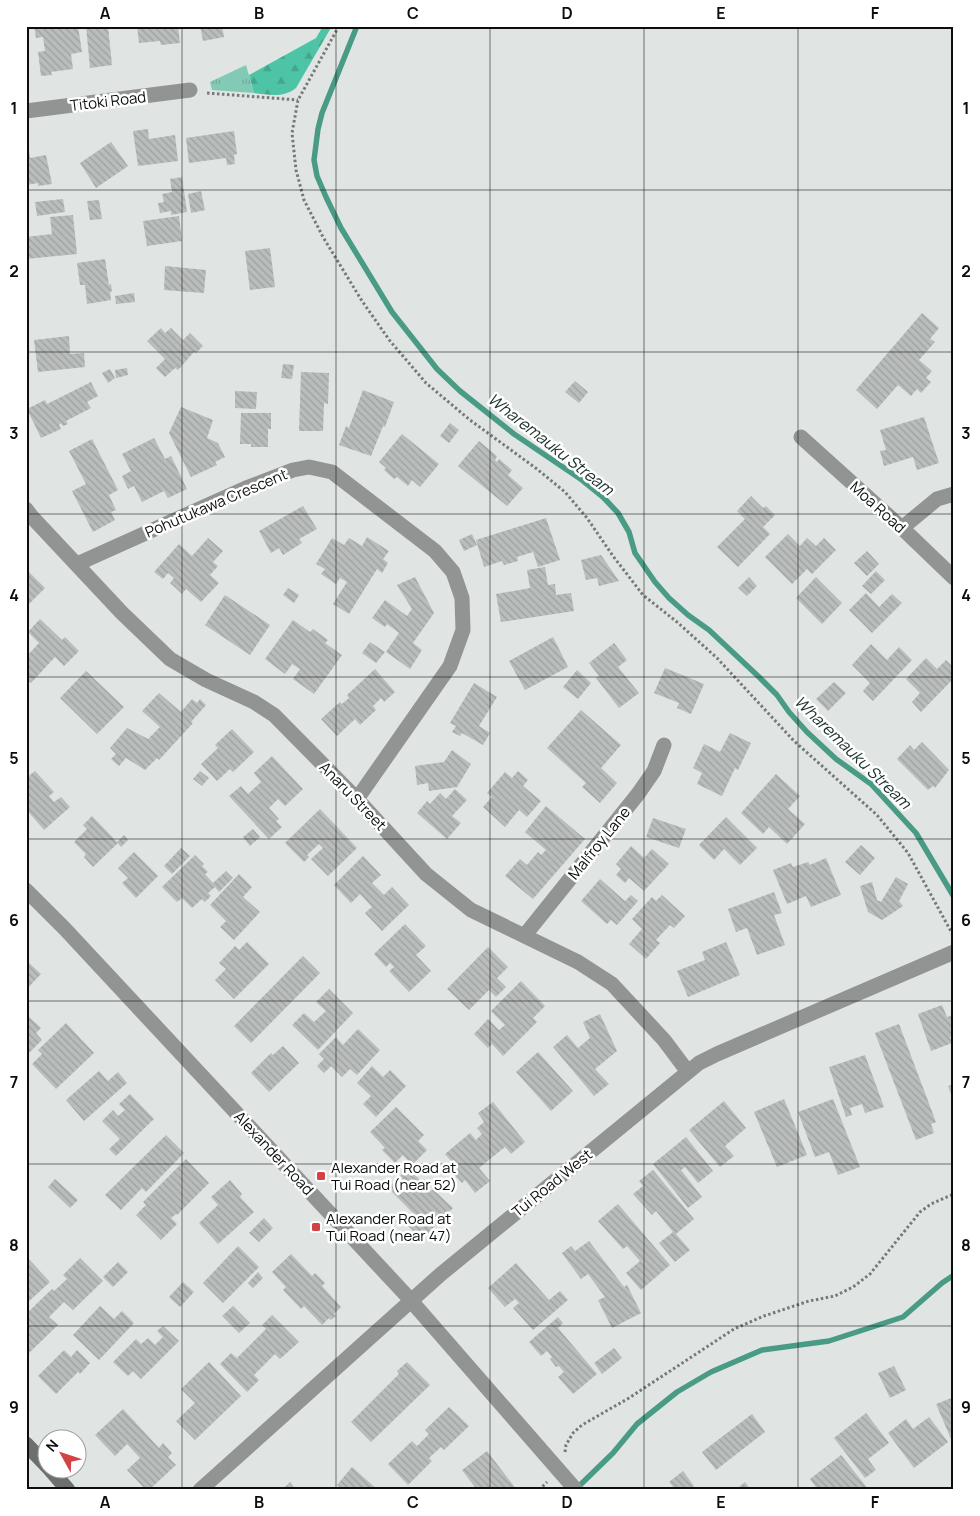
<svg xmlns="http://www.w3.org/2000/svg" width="980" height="1516" viewBox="0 0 980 1516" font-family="Manrope,sans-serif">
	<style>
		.grass { fill: url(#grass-tufts) }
		.forest { fill: url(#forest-firs) }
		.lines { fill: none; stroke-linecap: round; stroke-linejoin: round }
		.stream { stroke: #4a9b86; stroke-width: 5.5 }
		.building { fill: url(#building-back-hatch) }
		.path { stroke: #767978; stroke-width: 3; stroke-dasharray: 2.5 2.5; stroke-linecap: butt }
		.street { stroke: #929494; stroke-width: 15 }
		.secondary { stroke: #6c6f6e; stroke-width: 15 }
		.grid { fill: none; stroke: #0c0d0d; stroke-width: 1; stroke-opacity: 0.55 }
		.poi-dot { fill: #d34346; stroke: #fff; stroke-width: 2 }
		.labels { text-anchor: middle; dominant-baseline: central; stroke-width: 5; stroke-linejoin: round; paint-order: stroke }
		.street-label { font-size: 15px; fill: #0c0d0d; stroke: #fff }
		.poi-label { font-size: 15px; fill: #0c0d0d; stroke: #fff; text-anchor: start }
		.water-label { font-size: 16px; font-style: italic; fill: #1b302a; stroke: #fff }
		.neatline { fill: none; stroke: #0c0d0d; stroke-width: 2 }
		.grid-label { font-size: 16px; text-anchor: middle; font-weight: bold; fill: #0c0d0d }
	</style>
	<defs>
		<pattern id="grass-tufts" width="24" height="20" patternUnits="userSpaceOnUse" patternTransform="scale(1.25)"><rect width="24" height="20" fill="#82cab5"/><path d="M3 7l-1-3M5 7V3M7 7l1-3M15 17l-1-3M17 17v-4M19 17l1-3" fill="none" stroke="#6fac9a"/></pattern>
		<pattern id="forest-firs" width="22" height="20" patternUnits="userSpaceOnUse" patternTransform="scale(1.25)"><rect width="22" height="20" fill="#4ec4a6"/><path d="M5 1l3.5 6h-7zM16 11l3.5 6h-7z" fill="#43a78e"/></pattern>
		<pattern id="building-back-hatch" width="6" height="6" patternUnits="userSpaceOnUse" patternTransform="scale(1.25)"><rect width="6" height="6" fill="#b9bdbc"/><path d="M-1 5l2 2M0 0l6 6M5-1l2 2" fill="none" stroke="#9ea1a0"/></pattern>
	</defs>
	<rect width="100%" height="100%" fill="#e0e5e3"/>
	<path class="grass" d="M246,65L254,93L212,90L210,82Z"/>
	<path class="forest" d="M323,26H332L296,88C284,98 269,95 254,93L249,75L316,38Z"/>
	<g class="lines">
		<path class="stream" d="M357,26L322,113L318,129L314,160L317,176L326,197L341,228L392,312L437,369L460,391L514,434L582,480L603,497L618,513L629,532L635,553L655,582L669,598L688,615L709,630L758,676L777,695L789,712L807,732L836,759L871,784L916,833L954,897
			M577,1488L613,1453L637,1424L677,1392L711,1372L762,1350L829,1341L903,1317L942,1283L954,1275"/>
	</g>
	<path class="building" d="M34,26H78L82,52L71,54L73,69L51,72L52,75L41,76L38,52L45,51L43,37L36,38Z
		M86,26H108L112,65L90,68Z
		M137,26H178L180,43L161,45L160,41L139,43Z
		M200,26H222L224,37L203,41Z
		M148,129L149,139L175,135L178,161L138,166L133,131Z
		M234,131L237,154L234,155L235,164L227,165L226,158L189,163L186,138Z
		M111,142L128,166L96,188L80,163Z
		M26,150H29L30,158L46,155L52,184L38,186V183L26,185Z
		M182,177L187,212L171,215V211L160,213L158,203L164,202L162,194L172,192L170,179Z
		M201,191L205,210L191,213L188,194Z
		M63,199L65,212L37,216L35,202Z
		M99,200L102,219L90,220L87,201Z
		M73,215L77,254L26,259V237L52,234L50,217Z
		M179,216L182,241L147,246L143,221Z
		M270,248L275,287L250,290L245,251Z
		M105,259L109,285L111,284L112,291L110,292L111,300L87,304L85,285H80L77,263Z
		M165,266L206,270L204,293L164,290Z
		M134,293L135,302L116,304L115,296Z
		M922,313L939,328L930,339L935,342L919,360L932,371L926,378L931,382L921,393L917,389L911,396L898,385L877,409L856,390Z
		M161,328L165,333L171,328L183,340L190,333L203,346L196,353L194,352L178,370L175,368L165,377L156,368L165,359L147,341Z
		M69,336L70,354L84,353L85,367L38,372L34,340Z
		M283,364L294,365L292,379L281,378Z
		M127,368L128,375L116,378L115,370Z
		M110,369L115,378L108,383L102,373Z
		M301,372L329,373L328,404L324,403L323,431H299Z
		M575,381L588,392L579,403L565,392Z
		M91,382L98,396L87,402L91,408L66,421L68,424L63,426L61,423L59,425L61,429L41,438L27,409L45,400L47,404Z
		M363,390L394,402L385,427L383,426L371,456L339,445L346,426L349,428Z
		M235,391L257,392L256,409L235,408Z
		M181,407L213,420L207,438L218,443L225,457L215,462L217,465L191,477L169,433Z
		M241,413H271V429H268V447H251V444H240Z
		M924,417L939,463L917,470L913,457L884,466L880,451L886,450L880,430Z
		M450,423L459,430L449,443L440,436Z
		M402,434L439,464L420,487L412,480L408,486L397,477L394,479L384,470L386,468L379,462Z
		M154,438L165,459L171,456L187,489L168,498L164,491L142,502L134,486L128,489L122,476L131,471L122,454Z
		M92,439L118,490L109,495L116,510L111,512L115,520L93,532L72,491L86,484L69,451Z
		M479,441L497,456L495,460L497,462L499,459L512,470L508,475L523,488L507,506L458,466Z
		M751,496L763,508L766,506L775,515L763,527L770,534L738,567L717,547L745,519L737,511Z
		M303,506L317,529L299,539L302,543L283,555L279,548L271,553L259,531Z
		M546,518L560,560L538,567L533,552L517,557L518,561L504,565L502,561L484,567L476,540Z
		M472,534L477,545L464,551L459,540Z
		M788,534L800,546L807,538L816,546L824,538L836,550L812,574L807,569L792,584L765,557Z
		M367,537L389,551L383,559L388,563L382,573L377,569L349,614L333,604L347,582L340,578L336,584L321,574L325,569L316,564L332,538L344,545L349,538L362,546Z
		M208,538L223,551L213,562L218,566L210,575L219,583L201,602L186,589L182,594L170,583L174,578L168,573L163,579L154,572L179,544L192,556Z
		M867,551L879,564L867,576L854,563Z
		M601,555L619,581L599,586L597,578L586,580L581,560Z
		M545,567L548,585L555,584L556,595L571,593L574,611L501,622L496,594L530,588L527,570Z
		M26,569L45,588L26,607Z
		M876,571L885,580L871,594L862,586Z
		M415,577L434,613L413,643L422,650L410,669L386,652L399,633L387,624L385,627L372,618L385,600L407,616L412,609L397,585Z
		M749,577L757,586L747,596L738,588Z
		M816,577L842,603L822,624L796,598Z
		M288,588L299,595L294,603L283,595Z
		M866,593L879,607L892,594L902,603L872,633L849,610Z
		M225,595L270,625L250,655L205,625Z
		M40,619L62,640L65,637L79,651L64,666L55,657L31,683L26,679V657L39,643L28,632Z
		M293,620L310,632L313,629L328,640L325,643L342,655L314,694L293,679L300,669L292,664L285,674L265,659Z
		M553,637L568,667L525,690L509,661Z
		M370,642L385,652L376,663L362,653Z
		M614,643L627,660L618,667L639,693L619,708L596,678L599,676L589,663Z
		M871,644L887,660L899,647L912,660L873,701L863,691L870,683L852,665Z
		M926,658L937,669L946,660L954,668V678L921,712L912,702L920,693L906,679Z
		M665,668L704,684L691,714L677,708L679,703L654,693Z
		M375,669L395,692L384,702L381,698L373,706L376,710L360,725L355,719L337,736L321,719L340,702L342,704L349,698L347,695Z
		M577,670L591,683L578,699L563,687Z
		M86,671L124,707L97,734L60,698Z
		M834,682L846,693L828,711L816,699Z
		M474,683L497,697L479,726L490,733L483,745L462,733L460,736L452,732L456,726L450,723Z
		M159,693L181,712L192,699L197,703L200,699L206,705L191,722L193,723L159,760L157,758L145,770L126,758L119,766L111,759L116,754L110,748L127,728L148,739L160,727L142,711Z
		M581,710L621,745L601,768L617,783L600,803L582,787L586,783L547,748Z
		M232,729L254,752L233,772L230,769L217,781L201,764L218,748L215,745Z
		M730,733L751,743L738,770L735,768L722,796L697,784L702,773L693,768L704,744L720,752Z
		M922,742L949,770L935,788L933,786L928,790L897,759L910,745L914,750Z
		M452,750L471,764L457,787L429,791L428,783L417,785L415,766L444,762Z
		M272,756L303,789L285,806L278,799L269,808L279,819L276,821L282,827L269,839L229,796L241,786L248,794L261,782L254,773Z
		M35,771L54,792L49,796L54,802L61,797L70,807L44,830L26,809V778Z
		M200,771L209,778L202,786L193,779Z
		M518,771L528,780L523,786L541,801L527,817L519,810L505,827L483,807L492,797L487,793L505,772L512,778Z
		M776,774L800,796L788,809L805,824L787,844L769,827L763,834L741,813Z
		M455,789L467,800L452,816L461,823L447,839L417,813L427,801L430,804L440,793L446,799Z
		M546,806L585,839L533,899L505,876L520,859L527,865L538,852L541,855L546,850L525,832Z
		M320,809L357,848L328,876L311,859L323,848L319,844L307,855L309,857L304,862L285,843Z
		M92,816L118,843L93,867L84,857L86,854L74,842L87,829L83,825Z
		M726,817L757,848L740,865L724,849L714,860L699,845Z
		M653,818L686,829L679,848L646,837Z
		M253,829L260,837L250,846L243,837Z
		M124,835L128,840L121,847L117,842Z
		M861,845L875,858L860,875L845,862Z
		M631,846L644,858L652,849L669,864L644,891L629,878L625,883L616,875L621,869L616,864Z
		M181,848L190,856L172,874L164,866Z
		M134,852L158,876L136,898L122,883L128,878L118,868Z
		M195,855L204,864L202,866L208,872L205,874L213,883L226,871L233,878L219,892L215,887L208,893L211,896L205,902L202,899L192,908L182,898L177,902L162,887Z
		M363,856L381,875L372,883L384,895L392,887L409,905L382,931L365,913L372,907L360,894L351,903L334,885Z
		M826,858L841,895L811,907L806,896L787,904L773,870L791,863L793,867L808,862L810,865Z
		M239,874L252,887L243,897L260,912L234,940L220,927L226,921L210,905Z
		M896,877L908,884L899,901L903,906L882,920L868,912L860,886L872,882L877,900L881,902Z
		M600,879L625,901L631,895L638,901L617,925L611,920L607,924L581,901Z
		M774,892L782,913L774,915L785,945L757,955L747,928L736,932L728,909Z
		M662,895L685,916L674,928L670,925L656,940L660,943L646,959L629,944L642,929L632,919L652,897L656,901Z
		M405,924L426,946L416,955L431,971L409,992L389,971L394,967L390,963L386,967L374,954Z
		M247,942L269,964L234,999L215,980L226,969L219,963L235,946L239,950Z
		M726,942L740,975L688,997L677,971L705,960L702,952Z
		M488,947L508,967L497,978L506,987L496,997L489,990L469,1010L447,989Z
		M303,956L320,973L251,1043L234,1026Z
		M26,960L41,974L26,990Z
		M521,981L545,1006L533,1018L537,1022L503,1056L492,1044L488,1048L474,1034L488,1019L499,1030L505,1025L491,1011Z
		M329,989L353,1013L318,1050L292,1025L304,1013L314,1022L326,1011L316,1002Z
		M942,1005L947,1017L954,1015V1036L950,1037L952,1043L931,1051L918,1014Z
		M26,1014L41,1028L36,1033L42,1040L29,1053L26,1050Z
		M600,1014L617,1051L595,1069L609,1084L594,1096L553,1047L567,1035L578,1048L590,1038L583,1022Z
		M66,1023L94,1053L56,1089L32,1064L42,1054L38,1050Z
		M899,1024L936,1122L931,1124L934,1133L916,1140L875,1033Z
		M358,1029L380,1050L357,1075L350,1069L342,1077L331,1066L324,1073L317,1066L324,1059L319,1054L336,1037L343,1045Z
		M283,1046L299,1063L269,1092L251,1073L271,1053L273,1055Z
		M538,1052L573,1091L551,1111L516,1072Z
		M865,1055L884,1107L865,1113L862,1104L850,1108L852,1115L846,1117L829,1067Z
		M372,1066L383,1077L390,1070L406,1086L376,1117L363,1104L371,1096L357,1083Z
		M99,1071L108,1081L118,1072L127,1083L84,1121L66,1100Z
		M954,1084V1102L948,1086Z
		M130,1094L154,1119L116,1156L109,1149L120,1139L102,1121L113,1110L118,1116L125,1110L119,1104Z
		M784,1099L807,1155L777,1167L754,1112Z
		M833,1099L860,1167L838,1175L829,1152L815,1157L798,1112Z
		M724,1101L746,1128L725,1146L734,1156L720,1167L689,1130Z
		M493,1102L525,1142L511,1154L505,1147L479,1168L490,1181L475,1193L465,1180L462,1183L453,1173L458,1169L445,1154L470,1133L476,1140L482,1134L477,1128L484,1122L478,1113Z
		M396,1107L424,1135L418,1141L427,1150L412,1165L403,1155L395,1163L382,1150L385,1148L370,1132Z
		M166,1135L184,1153L146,1192L142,1188L121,1210L105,1195Z
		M686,1137L713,1171L698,1183L685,1167L681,1170L702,1197L688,1208L653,1164Z
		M186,1159L209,1183L177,1215L176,1214L171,1218L177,1224L161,1240L136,1215L146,1205L143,1202Z
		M408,1168L431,1191L433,1189L453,1208L448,1213L451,1217L443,1225L439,1222L422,1239L406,1224L415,1215L388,1188Z
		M653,1170L694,1219L676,1234L690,1250L675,1262L659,1243L673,1232L656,1211L652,1215L633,1194L643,1186L639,1181Z
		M55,1179L78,1200L70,1208L48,1187Z
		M230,1180L242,1194L240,1197L254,1212L218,1244L199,1223L218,1205L211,1197Z
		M618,1204L670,1265L641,1290L626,1273L640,1261L627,1246L623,1249L598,1221Z
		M264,1218L273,1228L259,1242L249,1233Z
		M589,1241L624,1287L627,1285L641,1313L612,1328L598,1300L605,1297L588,1274L581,1279L562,1253L571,1246L575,1251Z
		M238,1246L259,1267L223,1303L203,1283Z
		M291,1254L312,1276L315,1273L325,1283L322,1286L341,1307L334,1314L336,1316L331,1320L329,1318L322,1325L304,1306L301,1309L283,1290L286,1287L272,1272Z
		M26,1256L50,1282L26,1304Z
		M80,1258L103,1281L73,1310L64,1302L49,1317L58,1325L29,1353L26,1350V1314L52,1289L54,1291L67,1279L63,1275Z
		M118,1262L128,1272L113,1287L103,1277Z
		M516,1263L549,1300L560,1291L568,1300L533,1330L513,1308L519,1303L515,1299L505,1307L488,1288Z
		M258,1272L263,1278L253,1288L248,1283Z
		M183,1282L194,1292L180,1307L169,1297Z
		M100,1306L114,1319L122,1311L134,1323L99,1360L73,1335Z
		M233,1306L250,1323L239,1333L222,1316Z
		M272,1315L299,1342L280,1359L275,1354L254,1375L259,1380L247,1392L220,1364L231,1353L237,1358L266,1329L262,1325Z
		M558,1317L563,1323L558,1328L597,1374L573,1394L558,1377L564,1372L559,1366L556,1367L550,1359L552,1357L547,1351L541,1356L529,1342Z
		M163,1326L179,1341L141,1379L133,1371L128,1376L113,1362L136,1339L141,1344L148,1338L155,1345L163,1337L157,1331Z
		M614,1348L622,1358L602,1374L594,1363Z
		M64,1350L71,1357L77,1350L90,1363L80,1374L78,1372L56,1394L38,1376Z
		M209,1362L241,1396L195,1440L176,1421L195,1403L181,1389Z
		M407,1362L430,1385L371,1442L351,1422L399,1374L397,1371Z
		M894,1366L906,1390L890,1398L878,1373Z
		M954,1397V1438L951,1439L936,1404Z
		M449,1407L469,1426L444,1450L441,1447L429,1458L432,1461L408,1485L388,1464L412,1441L417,1446L429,1434L425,1430Z
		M123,1409L159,1448L163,1443L172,1453L168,1457L176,1465L149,1490H146L127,1470L140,1458L127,1444L115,1456L95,1435Z
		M866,1413L889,1443L868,1459L876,1470L865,1478L834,1438Z
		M752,1414L765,1432L716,1470L702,1452Z
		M929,1417L948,1442L914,1468L888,1433L906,1419L913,1429Z
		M487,1451L517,1490H477L462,1470Z
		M841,1455L869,1490H818L810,1479Z
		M352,1467L378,1490H343L337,1485Z
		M683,1471L694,1486L689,1490H676L669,1482Z
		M290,1482L296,1490H282Z
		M745,1482L751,1490H735Z"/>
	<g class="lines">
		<path class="path" d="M339,26L298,100L292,133L296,170L304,200L323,237L362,301L390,341L426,383L470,420L537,469L565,492L587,518L613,556L643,595L677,622L717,658L794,741L877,815L908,853L953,935
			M207,93L298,100
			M565,1452L566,1445L573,1433L582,1425L629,1398L734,1329L764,1316L809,1301L835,1296L853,1287L870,1274L920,1212L931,1204L954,1194
			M539,1490L547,1482"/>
		<path class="street" d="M26,111L190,90
			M801,437L902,528L954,578
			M26,509L32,517L122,613L170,659L206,680L254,702L274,715L357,799L426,874L471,910L578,962L612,984L664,1040L688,1072
			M902,528L937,499L954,494
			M77,564L246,488L293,470L309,467L332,472L435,551L453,572L462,598L463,630L450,666L357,799
			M26,890L65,929L406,1295L576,1490
			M525,935L638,794L654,771L664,745
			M200,1490L441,1274L699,1063L717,1054L954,952"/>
		<path class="secondary" d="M26,1444L48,1467
			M49,1468L68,1490"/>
	</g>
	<path class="grid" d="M182,26V1490M336,26V1490M490,26V1490M644,26V1490M798,26V1490M26,190H954M26,352H954M26,514H954M26,677H954M26,839H954M26,1001H954M26,1164H954M26,1326H954"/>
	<g class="poi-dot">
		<rect x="316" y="1171" width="10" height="10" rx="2.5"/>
		<rect x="311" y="1222" width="10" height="10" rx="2.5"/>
	</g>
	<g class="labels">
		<g class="street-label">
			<text transform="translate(108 101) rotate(-7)">Titoki Road</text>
			<text transform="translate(216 503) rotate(-23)">Pohutukawa Crescent</text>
			<text transform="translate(878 507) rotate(42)">Moa Road</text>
			<text transform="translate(353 796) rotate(46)">Anaru Street</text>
			<text transform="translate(599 843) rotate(-51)">Malfroy Lane</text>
			<text transform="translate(274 1153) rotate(47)">Alexander Road</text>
			<text transform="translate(552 1183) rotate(-39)">Tui Road West</text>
		</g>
		<g class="poi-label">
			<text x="331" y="1167">Alexander Road at<tspan x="331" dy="17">Tui Road (near 52)</tspan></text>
			<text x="326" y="1218">Alexander Road at<tspan x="326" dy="17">Tui Road (near 47)</tspan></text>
		</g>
		<g class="water-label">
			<text transform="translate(551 444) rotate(38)">Wharemauku Stream</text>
			<text transform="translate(853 752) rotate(44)">Wharemauku Stream</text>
		</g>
	</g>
	<rect width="980" height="1516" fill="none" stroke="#ffffff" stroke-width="55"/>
	<g transform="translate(62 1454) rotate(310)"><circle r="24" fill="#ffffff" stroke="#9e9e9e"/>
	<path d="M0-4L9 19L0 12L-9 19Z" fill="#d34346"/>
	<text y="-8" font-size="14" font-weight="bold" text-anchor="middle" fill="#0c0d0d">N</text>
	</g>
	<rect x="28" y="28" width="924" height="1460" class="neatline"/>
	<g class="grid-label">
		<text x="105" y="19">A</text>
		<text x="259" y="19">B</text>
		<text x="413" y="19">C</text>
		<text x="567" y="19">D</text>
		<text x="721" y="19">E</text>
		<text x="875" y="19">F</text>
		<text x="14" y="114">1</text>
		<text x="966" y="114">1</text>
		<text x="14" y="277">2</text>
		<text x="966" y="277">2</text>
		<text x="14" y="439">3</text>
		<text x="966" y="439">3</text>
		<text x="14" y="601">4</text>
		<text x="966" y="601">4</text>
		<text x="14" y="764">5</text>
		<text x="966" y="764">5</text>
		<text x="14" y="926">6</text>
		<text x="966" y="926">6</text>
		<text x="14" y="1088">7</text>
		<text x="966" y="1088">7</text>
		<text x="14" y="1251">8</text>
		<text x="966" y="1251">8</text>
		<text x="14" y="1413">9</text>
		<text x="966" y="1413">9</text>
		<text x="105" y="1508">A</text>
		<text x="259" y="1508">B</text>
		<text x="413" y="1508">C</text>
		<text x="567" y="1508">D</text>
		<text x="721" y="1508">E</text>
		<text x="875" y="1508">F</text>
	</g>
</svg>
